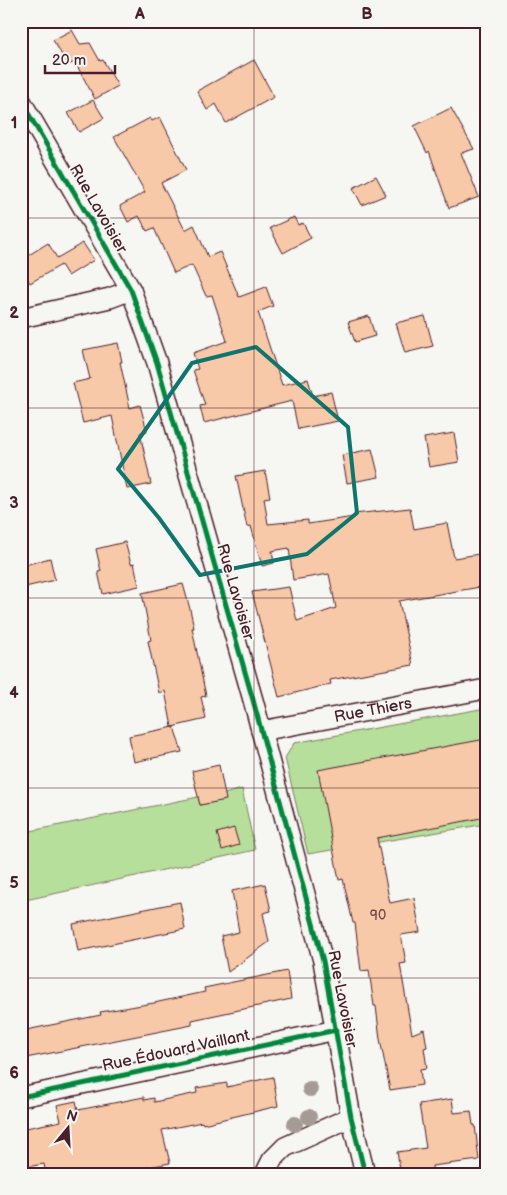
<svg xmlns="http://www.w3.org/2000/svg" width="507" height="1195" viewBox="0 0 507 1195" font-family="'Balsamiq Sans',sans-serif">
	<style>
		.green { fill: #b6df9b; stroke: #807f63 }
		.building { fill: #f8c9a8; stroke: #4a1f2b }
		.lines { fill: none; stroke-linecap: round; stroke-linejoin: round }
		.street-casing { stroke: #4a1f2b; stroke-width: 22 }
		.street { stroke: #f6f6f2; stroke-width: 19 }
		.cycleway-casing { stroke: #f6f6f2; stroke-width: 8 }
		.cycleway { stroke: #00873e; stroke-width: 5 }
		.tree { fill: #a69a94 }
		.marked { fill: none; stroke: #0f766e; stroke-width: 4; stroke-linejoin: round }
		.grid { fill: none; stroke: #4a1f2b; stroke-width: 1; stroke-opacity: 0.55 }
		.labels { text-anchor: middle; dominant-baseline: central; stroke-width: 4; stroke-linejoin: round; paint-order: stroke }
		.number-label { font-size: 14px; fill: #764a4a }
		.street-label { font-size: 16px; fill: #4a1f2b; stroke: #f6f6f2 }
		.neatline { fill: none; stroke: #4a1f2b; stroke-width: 2 }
		.grid-label { font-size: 16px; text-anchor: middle; font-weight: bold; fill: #4a1f2b }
	</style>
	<rect width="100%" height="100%" fill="#f6f6f2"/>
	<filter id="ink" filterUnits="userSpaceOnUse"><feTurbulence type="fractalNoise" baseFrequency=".02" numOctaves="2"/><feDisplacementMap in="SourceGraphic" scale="10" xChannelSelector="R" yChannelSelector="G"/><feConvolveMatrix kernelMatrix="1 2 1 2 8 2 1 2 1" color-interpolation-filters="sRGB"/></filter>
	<g filter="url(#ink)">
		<path class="green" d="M486,708V824L308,854L285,758L294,743Z
			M242,789L255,850L21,901V833L198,797L200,805L225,800L224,794Z"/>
		<path class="building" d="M72,30L80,44L90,43L100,61L103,60L118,86L95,99L75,62L68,65L53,40Z
			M254,60L274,97L226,123L216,104L207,110L197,91Z
			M93,100L104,118L79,132L68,113Z
			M451,108L474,149L461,153L479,197L449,208L429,151L427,153L414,126Z
			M160,117L186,170L161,183L185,230L194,225L208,257L220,252L239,297L266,287L273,306L258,312L282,385L308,379L313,396L331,392L338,421L298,429L292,401L204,423L200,406L205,405L193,370L198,369L193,353L227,341L212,295L206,296L192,265L174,273L154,228L147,231L139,216L128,222L120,206L145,192L114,137L150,118L152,121Z
			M376,176L386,195L362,205L353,188Z
			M294,217L298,225L303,223L311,238L283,253L270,228Z
			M48,243L57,258L83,243L94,260L68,276L61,265L30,283L21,268V260Z
			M369,316L375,336L355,342L348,322Z
			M425,316L433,346L405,353L396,323Z
			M118,343L122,362H120L130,408L140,405L147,431L140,433L151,484L127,489L112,416L83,423L73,383L90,379L83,350Z
			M454,433L459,462L429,467L424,438Z
			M372,449L379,477L347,483L342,455Z
			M265,471L270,497L264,498L268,524L308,520V524L354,517V514L410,508L414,529L447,523L454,558L486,553V586L399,601L413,665L330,680L331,684L279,697L252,592L289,587L297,621L336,608L329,574L293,580L289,548L272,551L274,563L262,566L251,526L247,527L236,476Z
			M125,542L131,564L134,563L139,586L103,594L98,572L101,571L96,549Z
			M50,558L55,580L21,588V566Z
			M183,584L190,609L194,628H192L206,696L201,697L206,719L172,727L165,691L159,693L148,641L151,640L142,593Z
			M174,727L182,752L134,762L129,736Z
			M486,739V817L377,838L390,903L414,898L420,932L401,935L406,963L400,964L412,1034L424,1029L427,1047L424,1048L427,1068L420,1069L422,1085L390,1090L380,1039L376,1006H374L369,970L361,971L355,923H353L343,879L339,880L318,770Z
			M219,765L226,800L200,805L192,771Z
			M234,828L239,845L222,850L217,833Z
			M265,884L271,911L263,913L269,942L228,972L221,936L239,932L232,891Z
			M180,902L185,929L78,951L73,924Z
			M287,971L291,999L192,1020V1025L21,1059V1031L101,1015L100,1012L154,1003L205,992L204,988Z
			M273,1077L278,1106L203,1124L202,1122L162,1130L170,1163L110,1174H46L44,1164L21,1168V1129L61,1121L57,1105L76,1101L78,1110L144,1097V1100L154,1098V1102L197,1093L196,1088L227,1083V1087Z
			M452,1099L454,1113L471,1111L473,1125H475L479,1160L432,1166L433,1174H401L397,1152L426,1148L419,1104Z"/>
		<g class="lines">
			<defs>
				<g id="street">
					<path d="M21,101L131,290L157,363L253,700L323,961L351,1117L365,1174"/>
					<path d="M21,318L110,298L131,290"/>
					<path id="s1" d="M261,731L486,689"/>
					<path d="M21,1097L336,1030"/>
					<path d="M265,1174L272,1160L285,1147L351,1117"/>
				</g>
			</defs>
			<use href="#street" class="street-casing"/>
			<use href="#street" class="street"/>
			<defs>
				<path id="cycleway" d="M21,101L131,290L157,363L253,700L323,961L351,1117L365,1174
					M21,1097L336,1030"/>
			</defs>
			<use href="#cycleway" class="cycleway-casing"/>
			<use href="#cycleway" class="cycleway"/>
		</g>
		<g class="tree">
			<circle cx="310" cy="1089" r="8"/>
			<circle cx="309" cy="1117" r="8"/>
			<circle cx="295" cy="1124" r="8"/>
		</g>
	</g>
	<path class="marked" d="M256,347L348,427L357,513L307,554L200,575L159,518L118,469L192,363Z"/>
	<path class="grid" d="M254,21V1174M21,218H486M21,408H486M21,598H486M21,788H486M21,978H486"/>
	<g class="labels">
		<g class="number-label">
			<text x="378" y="915">90</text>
		</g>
		<g class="street-label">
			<text transform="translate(98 209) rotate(60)">Rue Lavoisier</text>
			<text transform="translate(235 592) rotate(74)">Rue Lavoisier</text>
			<text stroke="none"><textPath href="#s1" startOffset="114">Rue Thiers</textPath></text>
			<text transform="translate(342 999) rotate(79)">Rue Lavoisier</text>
			<text transform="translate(176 1051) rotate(-12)">Rue Édouard Vaillant</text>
		</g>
	</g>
	<rect width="507" height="1195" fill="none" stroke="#f6f6f2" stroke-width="55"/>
	<g transform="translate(68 1128) rotate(18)" stroke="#f6f6f2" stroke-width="4" paint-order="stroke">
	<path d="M0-4L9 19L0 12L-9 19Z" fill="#4a1f2b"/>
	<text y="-8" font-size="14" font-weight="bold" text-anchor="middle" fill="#4a1f2b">N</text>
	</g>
	<path d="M45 65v8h70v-8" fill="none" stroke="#4a1f2b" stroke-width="2.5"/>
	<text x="52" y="65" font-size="15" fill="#4a1f2b" stroke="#f6f6f2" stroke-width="4" paint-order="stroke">20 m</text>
	<rect x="28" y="28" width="452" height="1140" class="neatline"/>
	<g class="grid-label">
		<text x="140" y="19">A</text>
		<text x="367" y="19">B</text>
		<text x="14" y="128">1</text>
		<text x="14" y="318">2</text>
		<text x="14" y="508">3</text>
		<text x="14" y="698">4</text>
		<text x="14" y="888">5</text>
		<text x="14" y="1078">6</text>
	</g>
</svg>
